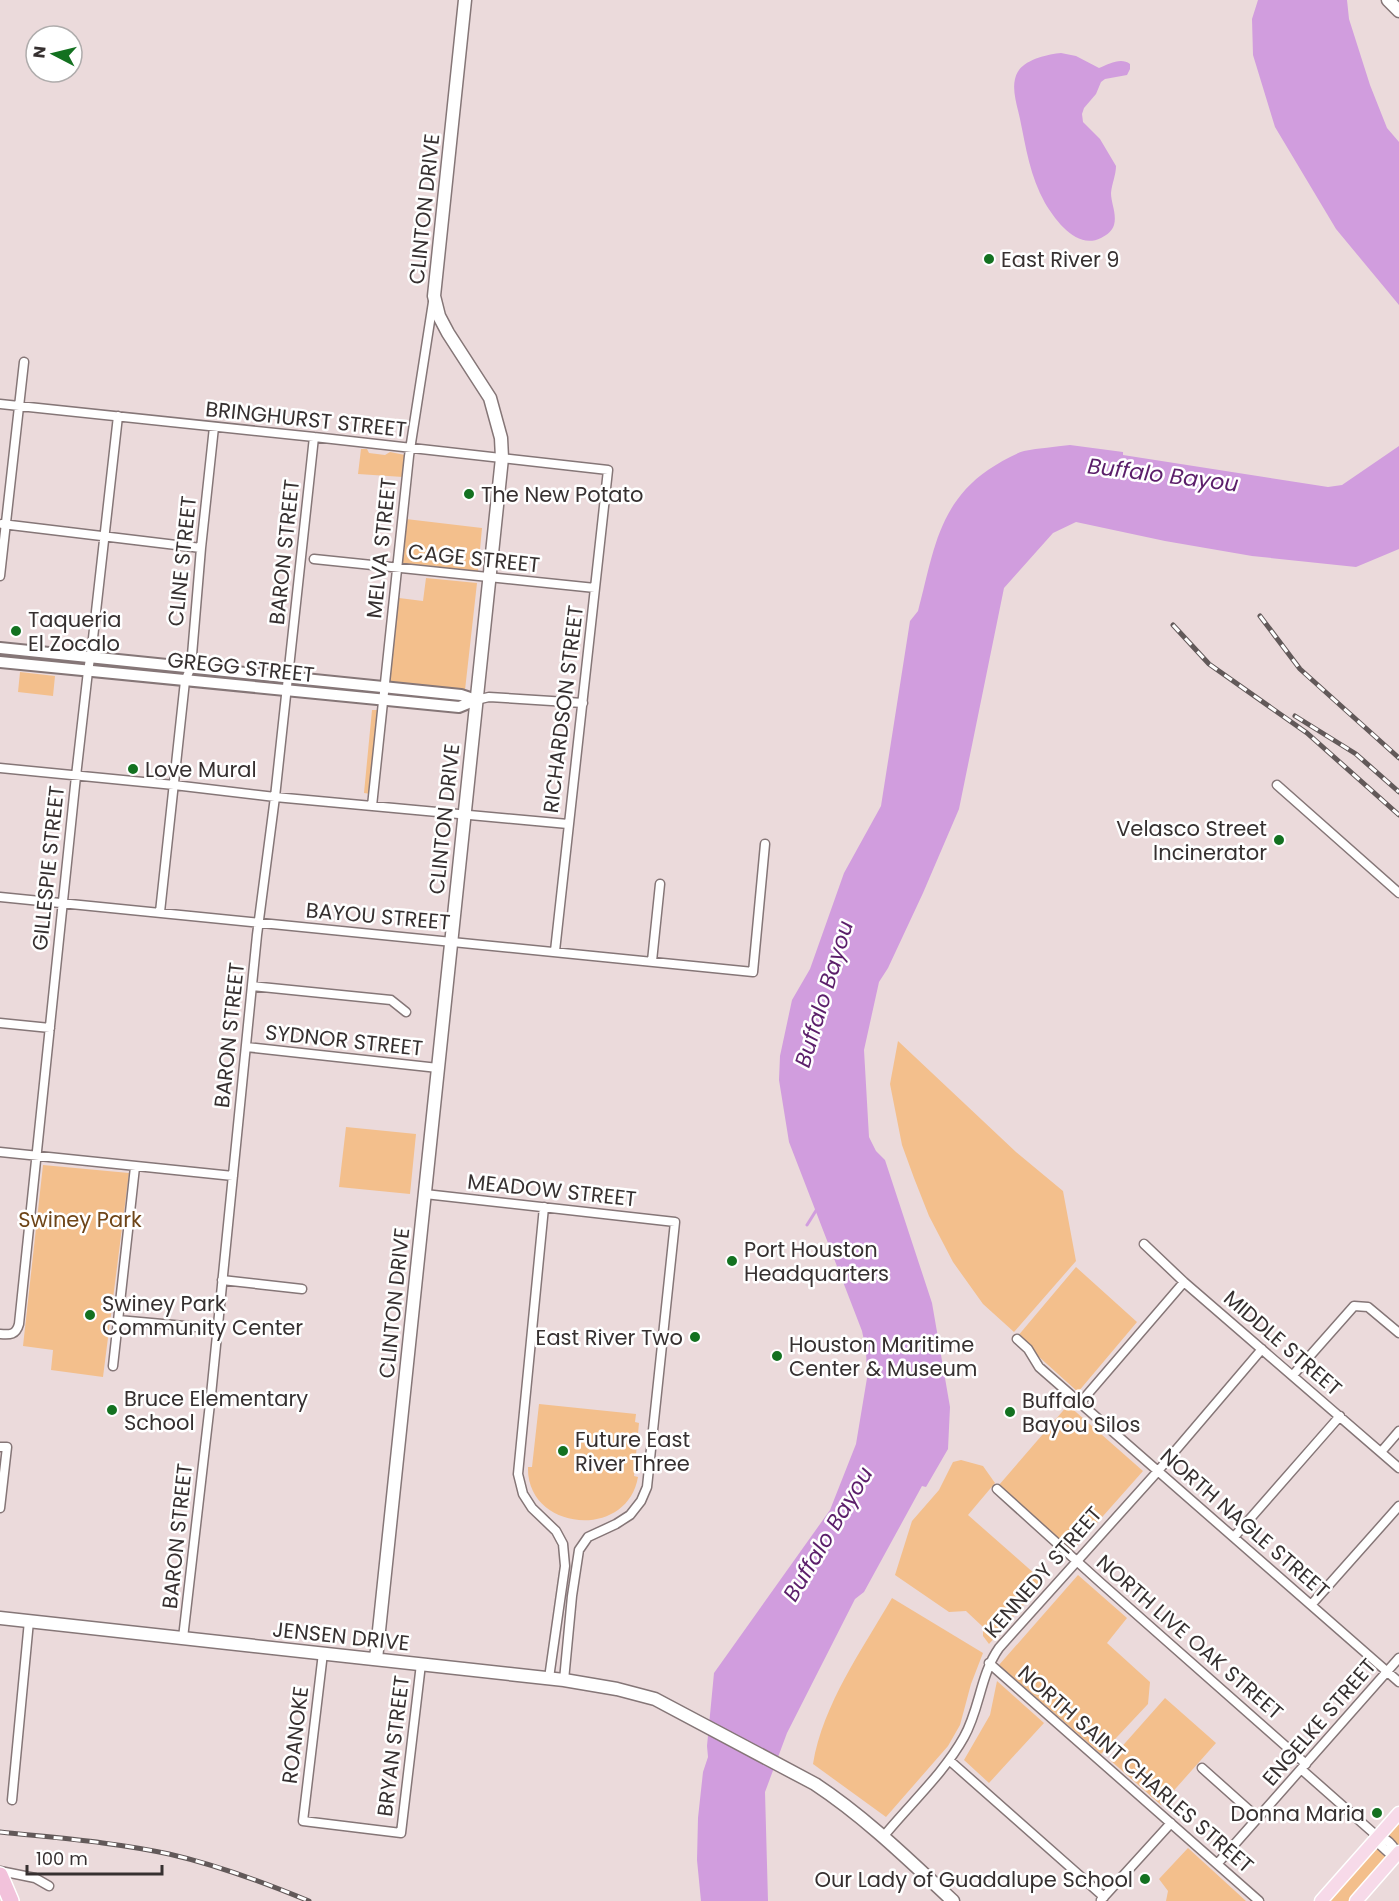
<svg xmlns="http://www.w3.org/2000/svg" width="1399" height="1901" viewBox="0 0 1399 1901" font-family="Poppins,sans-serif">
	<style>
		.green { fill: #f3bf8c }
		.water { fill: #d19dde }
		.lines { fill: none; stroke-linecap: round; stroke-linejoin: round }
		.stream { stroke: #d19dde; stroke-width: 3 }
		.minor-casing { stroke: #857677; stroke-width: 11 }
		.tertiary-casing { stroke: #857677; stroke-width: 14 }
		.secondary-casing { stroke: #857677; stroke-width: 15 }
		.primary-casing { stroke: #fff; stroke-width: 15 }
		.motorway-casing { stroke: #fff; stroke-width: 18 }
		.minor { stroke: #fff; stroke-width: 8 }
		.tertiary { stroke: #fff; stroke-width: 10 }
		.secondary { stroke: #fff; stroke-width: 12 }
		.primary { stroke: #f7dae9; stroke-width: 12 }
		.motorway { stroke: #f2c2db; stroke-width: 15 }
		.rail-casing { stroke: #625959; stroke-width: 5 }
		.rail { stroke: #fff; stroke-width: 3; stroke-dasharray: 9; stroke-linecap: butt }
		.poi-dot { fill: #137120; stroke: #fff; stroke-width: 2 }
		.labels { text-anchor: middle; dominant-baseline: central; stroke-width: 5; stroke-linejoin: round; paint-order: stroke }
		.street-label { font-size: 21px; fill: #363030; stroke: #fff }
		.poi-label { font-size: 21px; fill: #363030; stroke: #fff; text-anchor: start }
		.park-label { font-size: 21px; fill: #6e4518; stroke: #fff }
		.water-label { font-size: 22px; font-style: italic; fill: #5b1e6a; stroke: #fff }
	</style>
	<rect width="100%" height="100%" fill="#ebdadb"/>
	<path class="green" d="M361,449H367L369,453L385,455L390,452L405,455L403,477L358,474Z
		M406,519L482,528L478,571L401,563Z
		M426,578L477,583L465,690L389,682L399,598L423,601Z
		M20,672L55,676L53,696L18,692Z
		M372,710H378L371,794L364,793Z
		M898,1041L1016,1152L1063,1191L1076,1261L1014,1332L983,1304L953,1262L929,1216L914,1178L902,1145L890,1084Z
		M346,1127L416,1134L410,1194L339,1187Z
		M43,1165L129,1173L103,1377L51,1370L53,1350L23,1346Z
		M1076,1267L1137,1322L1078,1392L1017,1337Z
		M539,1404L636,1414L635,1422L639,1423L634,1476L638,1477C627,1541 526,1531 528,1467H532Z
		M1068,1405L1143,1471L1072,1551L999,1485Z
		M961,1460L983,1466L995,1483L968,1515L1044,1582L989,1644L983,1636V1627L966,1611L949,1612L895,1575L912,1521L939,1490L953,1462Z
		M1078,1575L1127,1618L1107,1643L1150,1682L1148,1704L1101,1754L999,1665Z
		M892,1598L983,1653L971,1684L960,1725L948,1746L886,1817L813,1764C823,1704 862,1650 892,1598Z
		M997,1681L1044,1723L989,1783L964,1760L990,1715Z
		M1165,1698L1216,1743L1161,1805L1110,1760Z
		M1399,1819V1845L1351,1901H1327Z
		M1188,1848L1246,1901H1247H1166L1168,1891L1159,1879Z"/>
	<path class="water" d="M1258,0H1347L1349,19L1370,85L1387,128L1399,142V305L1336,229L1275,127L1253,55L1252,19Z
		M1061,53L1076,56L1099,68C1109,64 1121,57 1130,64V69L1127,75L1105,79L1101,82L1096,94L1084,108L1082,114L1083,122L1100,139L1116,166C1116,175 1112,183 1111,193C1111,203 1117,214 1114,225C1112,231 1107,235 1101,238C1077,250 1056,221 1045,203C1030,176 1026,148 1020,119C1017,104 1009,84 1019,70C1027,59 1049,54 1061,53Z
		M1070,445L1123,452V455L1328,487L1342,485L1399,446V549L1356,567L1252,556L1165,541L1076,522L1053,533L1004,588L959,809L923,893L888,968L879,982L864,1050L869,1137L876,1151L885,1160L932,1303L950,1407L948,1449L926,1487L922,1486L864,1592L855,1599L787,1733L765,1792L768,1901H701L697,1860L698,1818L703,1772L708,1757L707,1746L714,1673L830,1510L856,1444L867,1378L866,1350L862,1331L789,1142L779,1080L780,1056L792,1000L810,969L844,873L881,806L910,621L918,611C933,556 937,505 988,470C999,463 1011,455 1024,451C1039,448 1055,447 1070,445Z"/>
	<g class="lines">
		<path class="stream" d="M807,1225L817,1209"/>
		<defs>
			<path id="minor" d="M0,404L314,437L608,470L555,951
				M2,524L201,548
				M314,559L595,588
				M0,576L24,362
				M476,700L489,697L583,703
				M0,768L174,785L275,797L568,824
				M1277,785L1399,893
				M372,806L409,456L433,302
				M0,897L753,972L765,844
				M160,912L185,681L191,667L201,548L214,427
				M652,961L660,884
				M252,986L391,1000L406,1012
				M0,1023L50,1028
				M246,1047L438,1068
				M0,1152L233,1176
				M425,1194L675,1222L647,1487L641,1501L630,1515L616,1524L588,1537L579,1550L572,1596L564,1680
				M544,1207L518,1474L523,1494L532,1508L556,1531L563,1544L565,1566L549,1678
				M1144,1244L1184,1282L1399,1468
				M222,1280L302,1289
				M118,1320L196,1327
				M0,1334C10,1335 16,1335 19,1324L76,776L88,671L92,647L118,416
				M1017,1339L1028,1349L1039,1367L1399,1682
				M113,1366L135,1167
				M1293,1375L1354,1306L1368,1307L1399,1333
				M1080,1403L1184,1282
				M0,1447H7L0,1508
				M1381,1452L1399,1431
				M997,1489L1101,1583L1306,1764
				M1234,1537L1340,1416
				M1311,1605L1399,1506
				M183,1638L211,1395L257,935L275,797L314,437
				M323,1653L303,1821L401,1833L421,1664
				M989,1663L1259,1901
				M949,1760L1104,1897
				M1202,1768L1258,1818
				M1301,1769L1378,1837C1389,1838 1394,1848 1399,1855
				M12,1800L29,1621
				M883,1837C909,1805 944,1773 964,1737C980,1709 980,1675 999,1648L1158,1471L1262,1349
				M1378,1837V1843L1390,1854H1397
				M1218,1863L1399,1658
				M0,1871L35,1878L49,1886
				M1101,1900L1171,1823"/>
			<path id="tertiary" d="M0,648L461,695L476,700
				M0,662L459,707L476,700"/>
			<path id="secondary" d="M1388,0L1399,11
				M0,1618L564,1680L617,1689L655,1699L815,1784C865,1817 909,1860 953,1901
				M376,1659L502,458L501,438L490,398L448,333L439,316L434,296L465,0"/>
			<path id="primary" d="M1321,1901L1399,1813
				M1356,1901L1399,1852"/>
			<path id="motorway" d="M0,1875L11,1901"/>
		</defs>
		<use href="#minor" class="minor-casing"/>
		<use href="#tertiary" class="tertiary-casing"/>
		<use href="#secondary" class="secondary-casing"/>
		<use href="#primary" class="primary-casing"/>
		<use href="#motorway" class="motorway-casing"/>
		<use href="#minor" class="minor"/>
		<use href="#tertiary" class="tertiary"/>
		<use href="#secondary" class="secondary"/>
		<use href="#primary" class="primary"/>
		<use href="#motorway" class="motorway"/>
		<defs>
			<path id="rail" d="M1260,616L1300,669L1399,758
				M1173,625L1209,664L1307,733L1399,815
				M1295,716L1356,754L1399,792
				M0,1832C56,1838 114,1842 169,1854C217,1865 263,1882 309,1901"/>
		</defs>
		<use href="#rail" class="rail-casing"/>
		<use href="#rail" class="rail"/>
	</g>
	<g class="poi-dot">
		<circle cx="989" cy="259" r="6"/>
		<circle cx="469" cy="494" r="6"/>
		<circle cx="16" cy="631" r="6"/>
		<circle cx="133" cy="769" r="6"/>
		<circle cx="1279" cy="840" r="6"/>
		<circle cx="732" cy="1261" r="6"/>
		<circle cx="90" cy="1315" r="6"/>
		<circle cx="695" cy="1337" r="6"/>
		<circle cx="777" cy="1356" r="6"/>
		<circle cx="112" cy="1410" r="6"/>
		<circle cx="1010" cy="1412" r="6"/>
		<circle cx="563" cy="1451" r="6"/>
		<circle cx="1377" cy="1813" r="6"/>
		<circle cx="1145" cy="1879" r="6"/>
	</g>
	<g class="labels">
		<g class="street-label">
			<text transform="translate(424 209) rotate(-84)">CLINTON DRIVE</text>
			<text transform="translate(306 419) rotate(6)">BRINGHURST STREET</text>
			<text transform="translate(381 548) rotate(-84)">MELVA STREET</text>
			<text transform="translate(284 552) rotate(-84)">BARON STREET</text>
			<text transform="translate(474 558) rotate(6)">CAGE STREET</text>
			<text transform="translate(182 561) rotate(-84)">CLINE STREET</text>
			<text transform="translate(241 667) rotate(6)">GREGG STREET</text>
			<text transform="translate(563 709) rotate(-83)">RICHARDSON STREET</text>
			<text transform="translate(444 819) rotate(-84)">CLINTON DRIVE</text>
			<text transform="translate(48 868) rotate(-84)">GILLESPIE STREET</text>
			<text transform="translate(378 916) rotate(5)">BAYOU STREET</text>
			<text transform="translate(229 1035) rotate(-84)">BARON STREET</text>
			<text transform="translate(344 1040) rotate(6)">SYDNOR STREET</text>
			<text transform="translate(552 1190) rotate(6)">MEADOW STREET</text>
			<text transform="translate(394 1303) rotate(-84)">CLINTON DRIVE</text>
			<text transform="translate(1283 1343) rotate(41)">MIDDLE STREET</text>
			<text transform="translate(1245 1523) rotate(41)">NORTH NAGLE STREET</text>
			<text transform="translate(177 1536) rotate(-84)">BARON STREET</text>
			<text transform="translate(1043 1572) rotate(-49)">KENNEDY STREET</text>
			<text transform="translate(341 1636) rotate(6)">JENSEN DRIVE</text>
			<text transform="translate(1190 1637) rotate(41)">NORTH LIVE OAK STREET</text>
			<text transform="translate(1319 1722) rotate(-49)">ENGELKE STREET</text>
			<text transform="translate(295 1735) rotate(-83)">ROANOKE</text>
			<text transform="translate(393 1746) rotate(-83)">BRYAN STREET</text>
			<text transform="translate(1136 1769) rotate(41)">NORTH SAINT CHARLES STREET</text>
		</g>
		<g class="poi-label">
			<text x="1001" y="259">East River 9</text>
			<text x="481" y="494">The New Potato</text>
			<text x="28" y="619">Taqueria<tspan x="28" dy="24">El Zocalo</tspan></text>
			<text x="145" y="769">Love Mural</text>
			<text x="1267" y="828" text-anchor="end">Velasco Street<tspan x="1267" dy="24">Incinerator</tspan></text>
			<text x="744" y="1249">Port Houston<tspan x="744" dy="24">Headquarters</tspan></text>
			<text x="102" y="1303">Swiney Park<tspan x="102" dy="24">Community Center</tspan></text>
			<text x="683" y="1337" text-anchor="end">East River Two</text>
			<text x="789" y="1344">Houston Maritime<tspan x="789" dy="24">Center &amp; Museum</tspan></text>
			<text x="124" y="1398">Bruce Elementary<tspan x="124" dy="24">School</tspan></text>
			<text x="1022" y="1400">Buffalo<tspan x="1022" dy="24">Bayou Silos</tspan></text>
			<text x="575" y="1439">Future East<tspan x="575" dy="24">River Three</tspan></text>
			<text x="1365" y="1813" text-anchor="end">Donna Maria</text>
			<text x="1133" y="1879" text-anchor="end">Our Lady of Guadalupe School</text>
		</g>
		<g class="park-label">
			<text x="80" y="1219">Swiney Park</text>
		</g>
		<g class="water-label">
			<text transform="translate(1163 475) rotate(7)">Buffalo Bayou</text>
			<text transform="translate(824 994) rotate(-73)">Buffalo Bayou</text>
			<text transform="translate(828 1534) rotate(-59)">Buffalo Bayou</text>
		</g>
	</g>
	<g transform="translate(54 54) rotate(277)"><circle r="28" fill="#ffffff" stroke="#afacac" stroke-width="1.5"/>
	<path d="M0-4.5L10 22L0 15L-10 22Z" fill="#137120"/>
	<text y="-9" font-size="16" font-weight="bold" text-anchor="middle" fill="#363030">N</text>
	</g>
	<path d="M27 1865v9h135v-9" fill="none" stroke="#363030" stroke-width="3"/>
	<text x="36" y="1865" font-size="18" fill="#363030" stroke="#ffffff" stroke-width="4.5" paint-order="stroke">100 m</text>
</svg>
